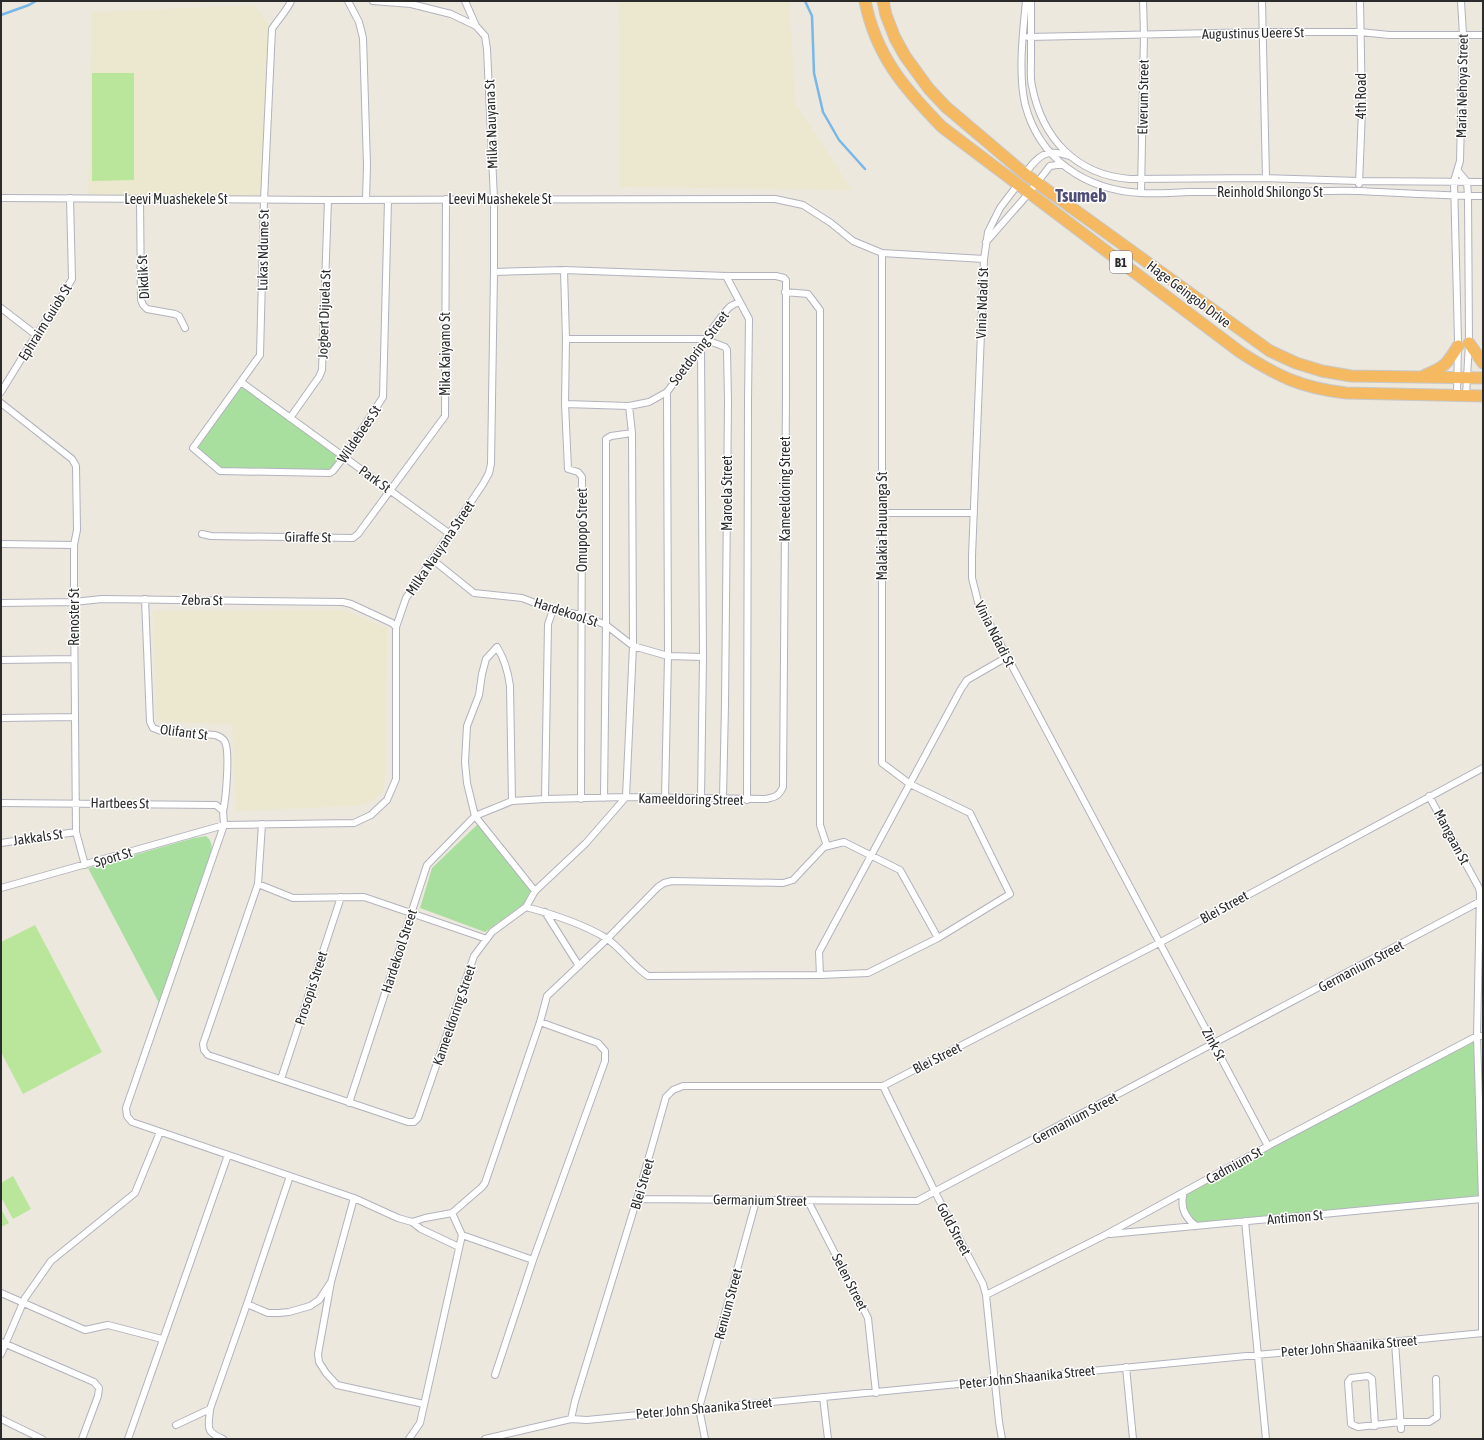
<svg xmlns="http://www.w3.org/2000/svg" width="1484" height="1440" viewBox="0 0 1484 1440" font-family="'Asap Condensed',sans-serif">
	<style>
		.education { fill: #ece8cf }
		.green { fill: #a9df9e }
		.pitch { fill: #b9e69b }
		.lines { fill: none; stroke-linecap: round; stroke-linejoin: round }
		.stream { stroke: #78b7e7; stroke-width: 2.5 }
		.street-casing { stroke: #b2b2be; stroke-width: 8 }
		.highway-casing { stroke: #c8c8c8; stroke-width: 13 }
		.street { stroke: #fff; stroke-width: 6 }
		.highway { stroke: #f4b961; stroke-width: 11 }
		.labels { text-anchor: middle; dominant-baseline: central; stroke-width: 3; stroke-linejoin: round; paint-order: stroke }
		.shield { fill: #fff; stroke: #6b6b6b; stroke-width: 1 }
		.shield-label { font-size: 13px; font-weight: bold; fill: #2b2b2b }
		.street-label { font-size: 14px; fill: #2b2b2b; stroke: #fff }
		.district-label { font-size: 18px; font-weight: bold; fill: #4e4f79; stroke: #fff }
	</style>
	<rect width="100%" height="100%" fill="#ece8de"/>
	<path class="education" d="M619,1H789L796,104L852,190L620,187Z
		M255,5L272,29L264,200L88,198L92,12Z
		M344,610L387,628L385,778L383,792L369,803L354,806L236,811L232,725L157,721L153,611Z"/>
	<path class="green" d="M241,382L344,457L333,471H220L194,445Z
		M480,822L532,887L524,904L485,932L420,908L432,868Z
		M206,836C213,842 212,847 211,856L159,1003L88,868L194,838Z
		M1477,1036L1482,1199L1196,1226L1186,1216L1184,1192Z"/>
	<path class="pitch" d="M92,73H134V180L92,181Z
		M35,925L102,1052L23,1094L1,1052V942Z
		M13,1176L31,1209L13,1219L1,1197V1183Z
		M1,1209L9,1223L1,1227Z"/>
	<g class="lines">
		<path class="stream" d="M805,1L812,16L814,73L823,112L839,140L865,169
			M1,15L29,5L36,1"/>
		<defs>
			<path id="street" d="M291,1C288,9 277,21 272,29L264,200L260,355L193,448L220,471L330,473L333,471L344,457L383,397L388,200
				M348,1L359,22L363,38L367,165L366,200
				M465,1L476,26
				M1026,1C1023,32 1018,73 1025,104C1039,159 1085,190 1141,193C1157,194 1173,193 1189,192C1219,192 1248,192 1277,192C1304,192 1332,190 1359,191C1400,193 1442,196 1483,196
				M1031,1C1031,20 1031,40 1031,59C1031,68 1030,78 1032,86C1042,138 1076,175 1130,179L1266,178L1359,181L1483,182
				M1262,1L1266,178
				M1028,37L1263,32H1360L1389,35H1483
				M1458,171L1467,182L1468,196L1469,343L1466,395
				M1024,175C1039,155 1046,147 1072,157
				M1019,183L1000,208L988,232L984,259L972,556V578L978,602L1268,1146
				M1359,184L1362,110L1360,1
				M1141,193L1144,34L1143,1
				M1,198L328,200L775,199L803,205L831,223L853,241L882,253L984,259
				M140,199L141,300L143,305L147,309L175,314L179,316L185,328
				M986,242L1029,193L1050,166L1057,165H1063
				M564,270L566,339L565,404L568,469L578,472L582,477L581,799
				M726,276L749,319L748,400L747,800
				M785,292L808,294L820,310V825L827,846
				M1,308L36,335
				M566,339H704L725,347L727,350L728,401L725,705L723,799
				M701,347L703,657L701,799
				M241,382L450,534
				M1,392L36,335L54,309L72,279L70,198
				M1457,395L1458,341L1454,181L1460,161L1463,35L1461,1
				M1,403L72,459L76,466L77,530L74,545V602L76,832L85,865
				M565,404L629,406L649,402L667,392L701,347C703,341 726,309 731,306C734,304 737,303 740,302
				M290,418L319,377L322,370L328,200
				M882,513H974
				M202,534L211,536L353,538L358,534L445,416L446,199
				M1,544L74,545
				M433,560L474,593L522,598L553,610L582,615L606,625L633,646L668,656L703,657
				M145,599L150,722L153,728L161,731L215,735C220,737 223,738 225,742C230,752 226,799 223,811
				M1,603L74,602L102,599L343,602L351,604L392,623L396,627
				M1,660L74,659
				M1,718L75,717
				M1429,796L1479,888L1480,893L1477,1036L1482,1199V1333
				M604,798L606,625V439L611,436L632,433
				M665,798L668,656L667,392
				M545,799L548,624L553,610
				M512,801L510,686C508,671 505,660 497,647L486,659L482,674L479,695L467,726L465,762L467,783L475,816L535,891
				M1,803L216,805L223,811L224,825L126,1108L127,1116L132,1122L354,1198L398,1218L412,1222L425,1218L452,1213L482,1187L485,1183L540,1022L547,996L607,939L658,887L664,883L672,881L783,883L793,880L824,847L844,842L900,870L938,938
				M262,824L258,884L203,1044L204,1050L208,1055L408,1122H414L418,1118L474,956L492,932L526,907L535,891L586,843L626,797L766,799C775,797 779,796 783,787L786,396V280L784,278L776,276H726L564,270L494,272
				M1,843L76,832
				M258,884L293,898L364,897L487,939
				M1,888L224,825L354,823L371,815L387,800L396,779V627L406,598L483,484L489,473L491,464L494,272V199L487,49L485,36L476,26L451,14L411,4L373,1
				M526,907C552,914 583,924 606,938C620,947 633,966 648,976L820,975L868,973L938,938L1010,894L970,813L910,784L882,763V253
				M545,912L579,966
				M820,975L819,952L961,689L967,680L1007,657
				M281,1079L341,897
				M883,1086L935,1192L983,1284L986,1295L999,1422L1002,1439
				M349,1103L427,865L475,816L512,801L545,799L626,797L633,646L632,433L629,406
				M1184,1192C1180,1205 1184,1217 1196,1226
				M637,1199L917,1201L1479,902
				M808,1201L868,1318L876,1393
				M452,1213L462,1235L533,1260
				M1245,1221L1266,1439
				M412,1222L421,1229L459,1247
				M1110,1234L1482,1199
				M331,1282L318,1354L319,1362L326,1373L337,1385L424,1404
				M1,1293L85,1330L108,1325L162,1339
				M986,1295L1107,1234L1268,1146L1477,1036H1483
				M247,1304L268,1313H279L289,1312L310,1306L319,1300L331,1282L354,1198
				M1,1342L94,1382L99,1388L98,1396L82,1439
				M1395,1342L1401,1429
				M1,1354L25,1298L51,1261L135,1193L160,1132
				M1126,1367L1133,1439
				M495,1375L533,1260L605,1061V1051L598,1043L540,1022
				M823,1397L828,1439
				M210,1409C209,1427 204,1431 223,1439
				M1,1419L42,1439
				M571,1419L575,1401L637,1199L666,1097L673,1090L683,1086H883L1159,943L1483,768
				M176,1425L210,1409L247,1304L290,1176
				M1375,1426L1372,1379L1368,1376L1351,1378L1348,1382L1351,1424L1358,1427L1400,1422H1429L1437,1417L1436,1379
				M128,1439L228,1155
				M409,1439L420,1423L462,1235
				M485,1439L571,1419L587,1420L1483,1333
				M705,1439L699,1408L756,1201"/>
			<path id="highway" d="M865,1C876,56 904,88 942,127L1240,352C1277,376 1301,388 1346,393L1483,396
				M883,1L886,15L895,38L905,56L929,89L946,107L1025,174L1270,351L1296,363L1322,371L1351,376L1483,378
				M1469,343L1483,363
				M1425,375C1445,367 1447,364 1458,346"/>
		</defs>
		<use href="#street" class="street-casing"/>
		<use href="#highway" class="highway-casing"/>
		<use href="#street" class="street"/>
		<use href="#highway" class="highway"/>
	</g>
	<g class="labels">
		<rect class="shield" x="1110" y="251" width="22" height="22" rx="3"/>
		<g class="shield-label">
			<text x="1121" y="262">B1</text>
		</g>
		<g class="street-label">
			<text transform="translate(1253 33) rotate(-1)">Augustinus Ueere St</text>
			<text transform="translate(1462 86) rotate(-89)">Maria Nehoya Street</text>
			<text transform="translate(1361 96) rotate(-90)">4th Road</text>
			<text transform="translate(1143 97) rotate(-89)">Elverum Street</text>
			<text transform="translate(491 124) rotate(-92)">Milka Nauyana St</text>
			<text x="1270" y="192">Reinhold Shilongo St</text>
			<text x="176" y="199">Leevi Muashekele St</text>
			<text x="500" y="199">Leevi Muashekele St</text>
			<text transform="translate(263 250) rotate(-89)">Lukas Ndume St</text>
			<text transform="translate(143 277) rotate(-93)">Dikdik St</text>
			<text transform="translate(1189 294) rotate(37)">Hage Geingob Drive</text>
			<text transform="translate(982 303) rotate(-88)">Vinia Ndadi St</text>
			<text transform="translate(324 314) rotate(-88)">Jogbert Dijuela St</text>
			<text transform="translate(45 322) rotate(-58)">Ephraim Guiob St</text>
			<text transform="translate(699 348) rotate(-53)">Soetdoring Street</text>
			<text transform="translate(445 354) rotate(-90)">Mika Kaiyamo St</text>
			<text transform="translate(359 434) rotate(-56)">Wildebees St</text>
			<text transform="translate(375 479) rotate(36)">Park St</text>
			<text transform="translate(785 489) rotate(-90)">Kameeldoring Street</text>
			<text transform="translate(727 493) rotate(-90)">Maroela Street</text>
			<text transform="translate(882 526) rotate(-90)">Malakia Hauuanga St</text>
			<text transform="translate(582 530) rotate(-90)">Omupopo Street</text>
			<text transform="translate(308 537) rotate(1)">Giraffe St</text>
			<text transform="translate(440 548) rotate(-56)">Milka Nauyana Street</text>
			<text transform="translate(202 600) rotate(1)">Zebra St</text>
			<text transform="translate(566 612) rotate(18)">Hardekool St</text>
			<text transform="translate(74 617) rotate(-90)">Renoster St</text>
			<text transform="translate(995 634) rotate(63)">Vinia Ndadi St</text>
			<text transform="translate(184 732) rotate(7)">Olifant St</text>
			<text transform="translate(691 799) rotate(1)">Kameeldoring Street</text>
			<text transform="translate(120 803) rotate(1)">Hartbees St</text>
			<text transform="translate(38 837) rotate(-8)">Jakkals St</text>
			<text transform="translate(1452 837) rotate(62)">Mangaan St</text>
			<text transform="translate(113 857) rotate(-16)">Sport St</text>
			<text transform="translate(1224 907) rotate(-29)">Blei Street</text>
			<text transform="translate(399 951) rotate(-72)">Hardekool Street</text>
			<text transform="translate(1361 966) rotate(-28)">Germanium Street</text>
			<text transform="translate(311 988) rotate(-72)">Prosopis Street</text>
			<text transform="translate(454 1015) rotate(-71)">Kameeldoring Street</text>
			<text transform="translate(1214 1044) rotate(62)">Zink St</text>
			<text transform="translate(937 1058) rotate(-27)">Blei Street</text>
			<text transform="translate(1075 1118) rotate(-28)">Germanium Street</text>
			<text transform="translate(1234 1165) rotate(-29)">Cadmium St</text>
			<text transform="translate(642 1184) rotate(-74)">Blei Street</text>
			<text transform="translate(760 1200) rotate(1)">Germanium Street</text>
			<text transform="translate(1295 1217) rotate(-5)">Antimon St</text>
			<text transform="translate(954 1229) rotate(62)">Gold Street</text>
			<text transform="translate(850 1282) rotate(63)">Selen Street</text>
			<text transform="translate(728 1304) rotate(-75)">Renium Street</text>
			<text transform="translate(1349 1346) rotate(-5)">Peter John Shaanika Street</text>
			<text transform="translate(1027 1377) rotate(-6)">Peter John Shaanika Street</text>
			<text transform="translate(704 1408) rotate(-5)">Peter John Shaanika Street</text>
		</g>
		<g class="district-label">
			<text x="1081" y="195">Tsumeb</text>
		</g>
	</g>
	<rect width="1484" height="1440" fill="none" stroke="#2b2b2b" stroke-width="4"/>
</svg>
